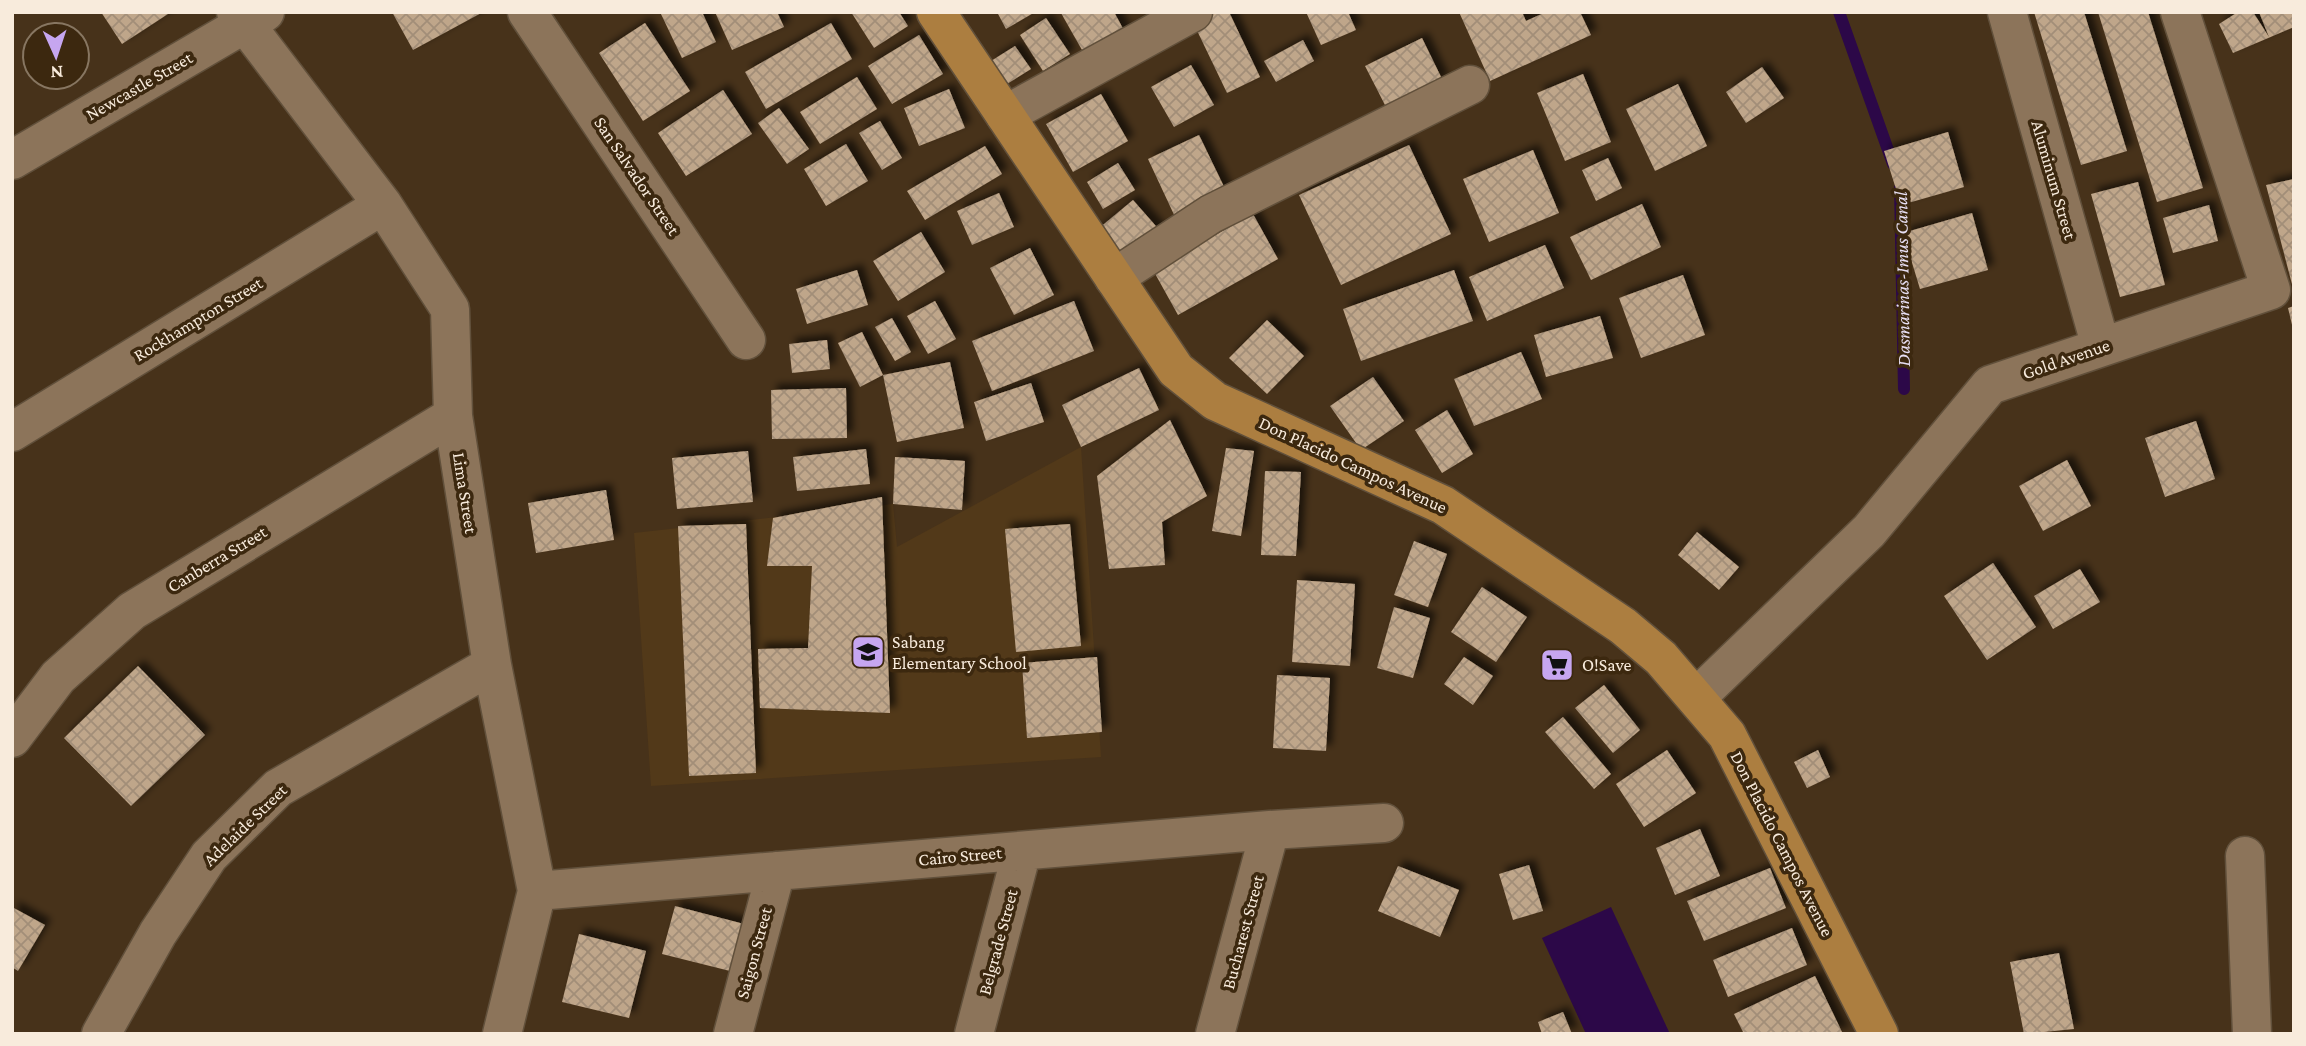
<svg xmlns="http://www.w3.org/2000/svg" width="2306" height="1046" viewBox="0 0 2306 1046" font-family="'Crimson Pro',serif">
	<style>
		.built { fill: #523919 }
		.water { fill: #2c0848 }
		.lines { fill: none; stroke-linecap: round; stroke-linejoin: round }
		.stream { stroke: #2c0848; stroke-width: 12 }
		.building { fill: url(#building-cross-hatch); filter: url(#shadow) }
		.minor-casing { stroke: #61503b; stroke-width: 41 }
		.major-casing { stroke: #61503b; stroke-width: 41 }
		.minor { stroke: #8c745a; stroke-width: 38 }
		.major { stroke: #ac7e40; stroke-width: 38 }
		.labels { text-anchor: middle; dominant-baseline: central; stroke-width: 7; stroke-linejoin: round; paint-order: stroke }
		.street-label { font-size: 18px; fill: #f8ebdc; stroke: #3c280f }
		.poi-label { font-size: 18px; fill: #f8ebdc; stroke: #3c280f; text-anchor: start }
		.water-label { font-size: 19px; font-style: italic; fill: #e7dff3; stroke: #3c280f }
	</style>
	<defs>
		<pattern id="building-cross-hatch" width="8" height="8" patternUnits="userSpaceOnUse" patternTransform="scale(1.75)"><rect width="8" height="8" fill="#bfa68a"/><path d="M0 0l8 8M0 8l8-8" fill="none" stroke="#a28e78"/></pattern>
		<filter id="shadow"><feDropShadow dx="6" dy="-6" stdDeviation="3.5" flood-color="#0009"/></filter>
	</defs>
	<rect width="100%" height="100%" fill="#47321a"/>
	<path class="built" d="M1081,447L1101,757L651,786L634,533L893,504L897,547Z"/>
	<path class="water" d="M1611,907L1670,1034H1586L1542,938Z"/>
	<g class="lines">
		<path class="stream" d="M1839,12L1893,164
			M1900,188L1904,389"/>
	</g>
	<path class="building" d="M101,12H171L122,44Z
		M392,12H483L413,50Z
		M660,12H702L716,42L682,58Z
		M715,12H777L784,27L732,50Z
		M851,12H899L908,26L874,48Z
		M997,12H1035L1006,29Z
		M1114,12L1126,34L1086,57L1061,13Z
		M1199,12H1229L1260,77L1227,93L1190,16Z
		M1306,12H1348L1356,30L1321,45Z
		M1459,12H1522L1526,21L1546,12H1580L1591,35L1490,81Z
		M2034,12H2084L2127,151L2081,165Z
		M2098,12H2148L2203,188L2157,202Z
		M2238,12H2253L2269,37L2259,12H2294V27L2233,53L2219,24Z
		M1046,18L1070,54L1043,71L1020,35Z
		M645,23L690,91L643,121L599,53Z
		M831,23L852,59L766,109L745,72Z
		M919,35L943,74L892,104L868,66Z
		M1422,38L1443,81L1387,109L1365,66Z
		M1303,40L1314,61L1276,82L1264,61Z
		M1015,46L1031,69L1007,84L991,61Z
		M1191,65L1214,105L1174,127L1151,87Z
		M1762,67L1784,98L1746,123L1726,92Z
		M1583,74L1611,142L1565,161L1537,93Z
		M857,77L877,109L820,144L800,112Z
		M1678,84L1707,146L1655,171L1626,109Z
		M949,89L965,128L919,146L904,108Z
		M723,90L752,134L686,176L658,133Z
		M1101,94L1128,141L1073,172L1046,124Z
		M779,108L809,149L787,164L758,123Z
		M880,121L902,158L882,170L859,133Z
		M1948,132L1964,187L1901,205L1884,151Z
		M1199,135L1228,195L1176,219L1148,159Z
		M846,144L868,181L826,206L804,169Z
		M1409,145L1451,234L1341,285L1299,195Z
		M985,146L1002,174L925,220L907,191Z
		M1533,150L1559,213L1489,242L1463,179Z
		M1608,158L1622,188L1596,201L1582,170Z
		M1118,163L1135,190L1103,209L1087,182Z
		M2294,179V288H2293L2266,185Z
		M2138,182L2165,285L2120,297L2091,194Z
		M999,193L1014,227L972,245L957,211Z
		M1133,200L1162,233L1121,268L1092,234Z
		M1642,204L1661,247L1591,280L1570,237Z
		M2209,205L2218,241L2173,253L2163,218Z
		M1972,213L1988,270L1920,289L1903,233Z
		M1253,214L1278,259L1178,315L1153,270Z
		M921,232L945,272L898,301L873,261Z
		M1545,245L1564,288L1487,321L1469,277Z
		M1030,248L1054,295L1014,315L990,268Z
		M857,270L868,305L807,324L796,289Z
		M1454,270L1473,321L1361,361L1343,309Z
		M1683,275L1705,335L1641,358L1619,298Z
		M935,301L956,339L928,354L907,316Z
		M1074,301L1094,351L992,391L972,341Z
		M2294,306V329H2293L2288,308Z
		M1600,316L1613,358L1546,377L1534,335Z
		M892,318L911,352L895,361L875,327Z
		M1267,320L1304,356L1267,394L1229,358Z
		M862,332L883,375L860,387L838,343Z
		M827,340L830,369L792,373L789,344Z
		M1521,352L1542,399L1474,426L1454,379Z
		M950,362L964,428L897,442L883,375Z
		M1139,368L1159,410L1081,447L1062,405Z
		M1373,377L1404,421L1361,450L1330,406Z
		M1031,383L1044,422L986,441L974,402Z
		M846,388L847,438L772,439L771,390Z
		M1447,410L1473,454L1442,473L1415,430Z
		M1170,420L1207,496L1162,522L1165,565L1109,569L1097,476Z
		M2196,421L2215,479L2165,497L2145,438Z
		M1226,448L1254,451L1241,536L1212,531Z
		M866,449L870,484L797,491L793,457Z
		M748,451L753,502L677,509L672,458Z
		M895,457L965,461L962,510L893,504Z
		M2067,460L2091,506L2043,531L2019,486Z
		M1265,471L1301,472L1296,556L1261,555Z
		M606,490L614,540L536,553L528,503Z
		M882,497L890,713L760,708L758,649L808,648L812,566H767L773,518Z
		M746,524L756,773L689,776L678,526Z
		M1070,524L1081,646L1016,652L1005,529Z
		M1697,532L1739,567L1719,590L1678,555Z
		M1414,541L1447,554L1428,607L1394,595Z
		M1993,563L2036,627L1987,660L1944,596Z
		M2080,569L2100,602L2053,629L2034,596Z
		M1297,580L1355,584L1350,666L1292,662Z
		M1482,587L1527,617L1496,662L1451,632Z
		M1394,607L1430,618L1413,678L1377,668Z
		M1097,657L1102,732L1027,738L1022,663Z
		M1464,657L1493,676L1473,705L1444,684Z
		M138,666L205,735L131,806L64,738Z
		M1277,675L1330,678L1326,751L1273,748Z
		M1604,685L1640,730L1613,753L1575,708Z
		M1563,717L1611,774L1594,789L1545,732Z
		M1667,750L1696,793L1644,827L1616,784Z
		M1818,750L1830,777L1807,788L1794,762Z
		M1700,829L1720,876L1675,895L1656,848Z
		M1529,865L1543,911L1513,920L1499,874Z
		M1398,866L1459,890L1440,937L1378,911Z
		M1770,868L1786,908L1704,941L1687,901Z
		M675,906L744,924L730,971L662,954Z
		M12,907L45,925L18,971L12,967Z
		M1792,928L1807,965L1728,997L1713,960Z
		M579,934L646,951L629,1018L562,1002Z
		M2059,953L2074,1029L2024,1034L2010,962Z
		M1815,976L1843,1034H1744L1734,1014Z
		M1563,1012L1572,1034H1542L1538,1022Z"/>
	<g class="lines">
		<defs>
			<path id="minor" d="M236,12L383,205L450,309L453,416L492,665L537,891L502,1034
				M527,12L746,340
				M2007,12L2101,347
				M1005,115L1193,12
				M12,160L265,12
				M1114,278L1211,214L1470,85
				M12,432L383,205
				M1697,697L1869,531L1990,385L2271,290L2180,12
				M12,738L58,677L132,611L453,416
				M2245,856L2252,1034
				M537,891L1270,830L1384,823
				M101,1034L158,933L209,856L278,788L492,665
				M733,1034L776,871
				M974,1034L1022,851
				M1215,1034L1270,830"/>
			<path id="major" d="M936,12L1176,370L1215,401L1443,505L1623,626L1661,658L1727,735L1879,1034"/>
		</defs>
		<use href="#minor" class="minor-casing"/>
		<use href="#major" class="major-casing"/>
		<use href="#minor" class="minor"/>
		<use href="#major" class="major"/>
	</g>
	<defs>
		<symbol id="school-square" viewBox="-11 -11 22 22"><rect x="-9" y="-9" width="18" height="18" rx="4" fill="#c6a6f0" stroke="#3c280f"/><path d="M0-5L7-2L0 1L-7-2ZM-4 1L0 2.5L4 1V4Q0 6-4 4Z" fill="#111"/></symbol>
		<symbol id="supermarket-square" viewBox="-11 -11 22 22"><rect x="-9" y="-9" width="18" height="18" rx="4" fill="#c6a6f0" stroke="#3c280f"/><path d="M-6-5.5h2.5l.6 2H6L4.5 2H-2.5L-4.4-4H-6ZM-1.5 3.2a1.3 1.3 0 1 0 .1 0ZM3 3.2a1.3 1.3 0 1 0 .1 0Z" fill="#111"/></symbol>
	</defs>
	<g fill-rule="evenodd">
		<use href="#school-square" x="849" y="633" width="38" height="38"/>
		<use href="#supermarket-square" x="1538" y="646" width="38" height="38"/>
	</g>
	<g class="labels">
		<g class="street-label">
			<text transform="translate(139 86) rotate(-30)">Newcastle Street</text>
			<text transform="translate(637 176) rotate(56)">San Salvador Street</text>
			<text transform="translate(2054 180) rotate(74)">Aluminum Street</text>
			<text transform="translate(198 319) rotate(-31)">Rockhampton Street</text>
			<text transform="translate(2066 359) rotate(-19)">Gold Avenue</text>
			<text transform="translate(1353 465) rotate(25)">Don Placido Campos Avenue</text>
			<text transform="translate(465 493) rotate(81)">Lima Street</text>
			<text transform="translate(217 559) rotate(-31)">Canberra Street</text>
			<text transform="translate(245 825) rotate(-44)">Adelaide Street</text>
			<text transform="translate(1782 844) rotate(63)">Don Placido Campos Avenue</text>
			<text transform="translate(960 856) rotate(-5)">Cairo Street</text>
			<text transform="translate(1243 932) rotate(-75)">Bucharest Street</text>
			<text transform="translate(998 942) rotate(-75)">Belgrade Street</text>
			<text transform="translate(754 953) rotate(-75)">Saigon Street</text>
		</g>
		<g class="poi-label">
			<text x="892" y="642">Sabang<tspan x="892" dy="21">Elementary School</tspan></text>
			<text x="1582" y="665">O!Save</text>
		</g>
		<g class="water-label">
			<text transform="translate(1902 279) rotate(-91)">Dasmarinas-Imus Canal</text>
		</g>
	</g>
	<rect width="2306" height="1046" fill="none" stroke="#f8ebdc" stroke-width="28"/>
	<g transform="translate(56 56) rotate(177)"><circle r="33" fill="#3c280f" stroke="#877661" stroke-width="2"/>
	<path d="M0-5L12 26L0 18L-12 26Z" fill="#c6a6f0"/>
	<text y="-10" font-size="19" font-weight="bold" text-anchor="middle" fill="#f8ebdc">N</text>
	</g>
</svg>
